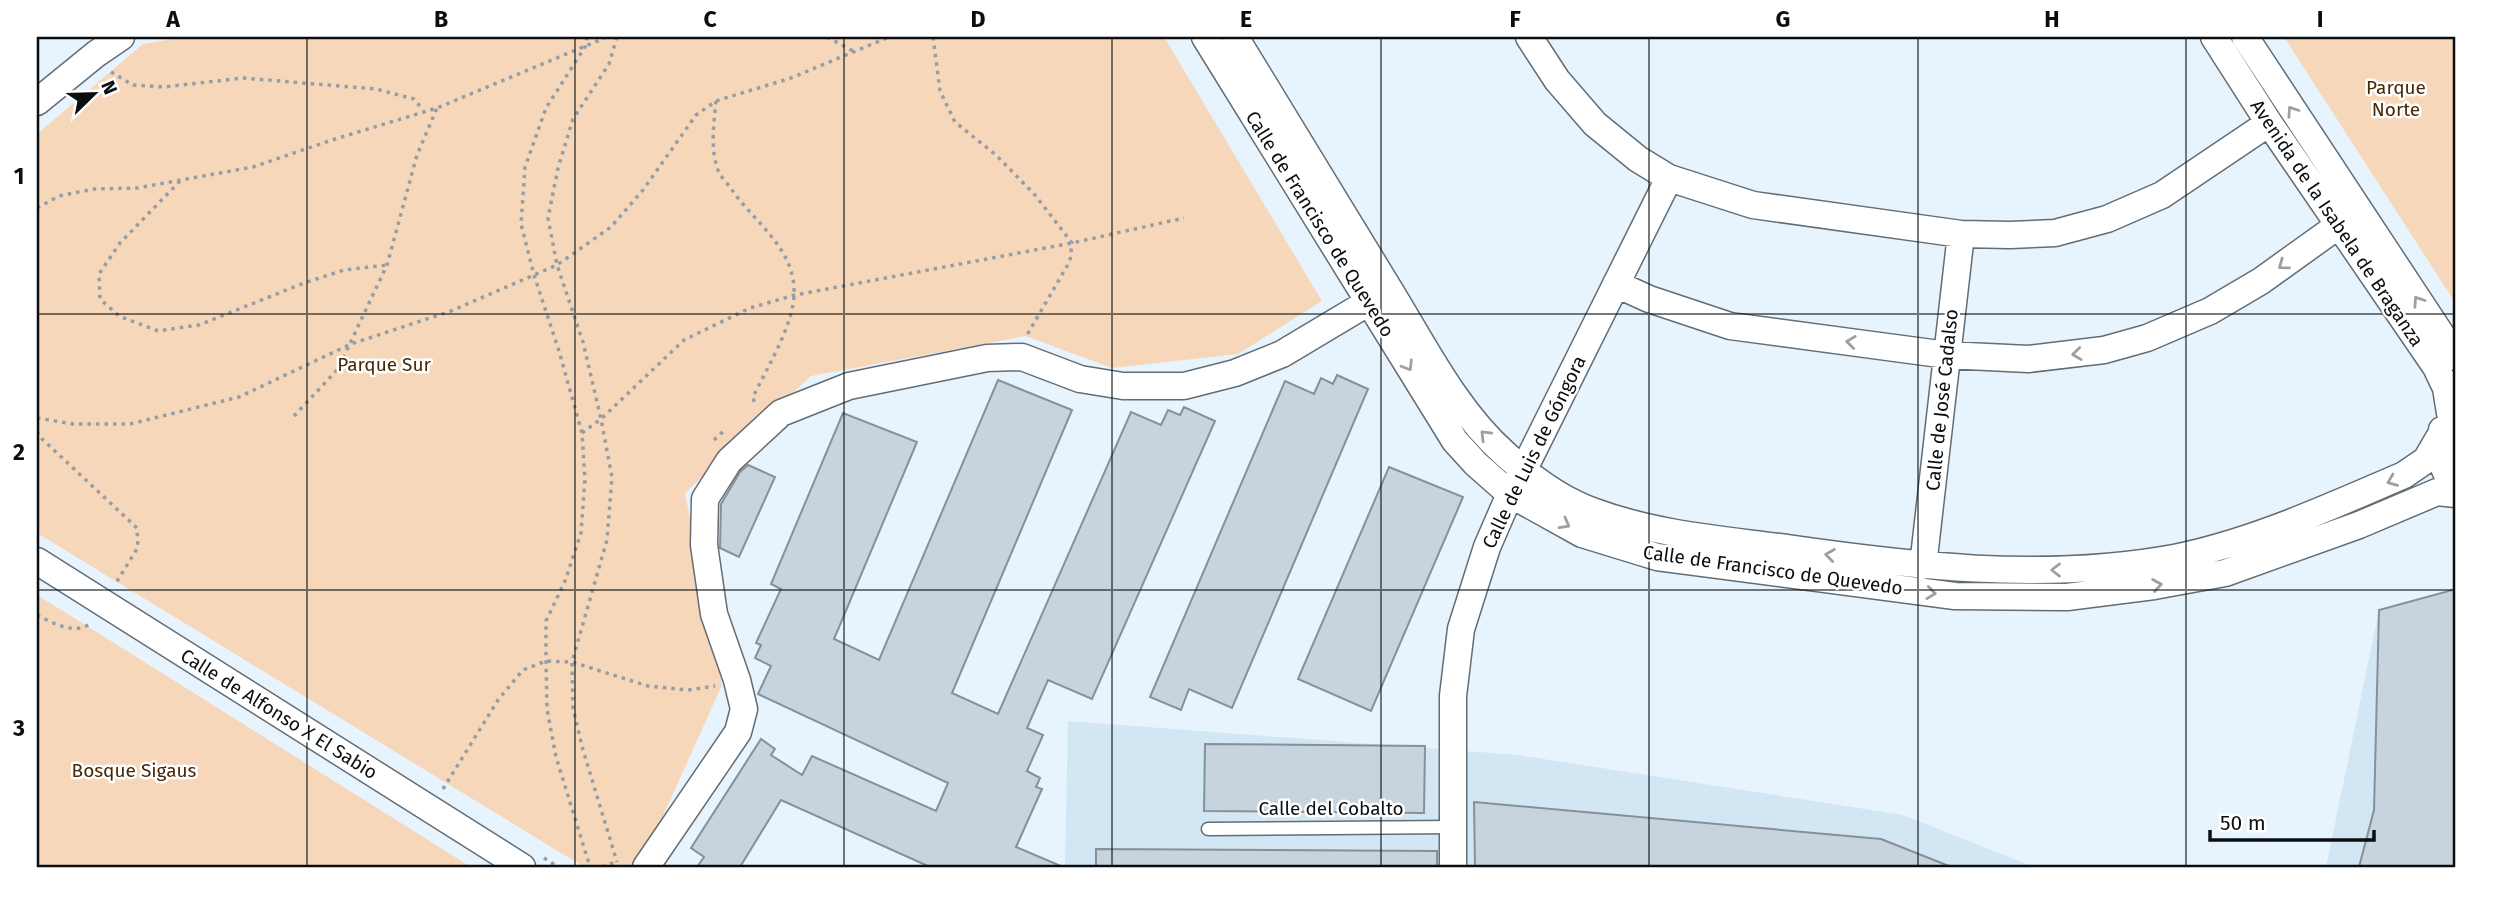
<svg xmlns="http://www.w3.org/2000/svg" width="2493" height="904" viewBox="0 0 2493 904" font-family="'Fira Sans',sans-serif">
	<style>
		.built { fill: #d3e6f4 }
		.green { fill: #f6d7ba }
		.building { fill: #c7d3dd; stroke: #859099; stroke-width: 2 }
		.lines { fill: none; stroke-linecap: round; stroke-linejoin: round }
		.service-casing { stroke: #626d76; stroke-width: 15 }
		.minor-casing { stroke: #626d76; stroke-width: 29 }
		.path { stroke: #959ea6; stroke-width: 3.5; stroke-dasharray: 3.5 5; stroke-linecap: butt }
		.service { stroke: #fff; stroke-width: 12 }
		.minor { stroke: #fff; stroke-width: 26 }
		.oneway { stroke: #9d9fa0 }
		.grid { fill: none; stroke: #0a0e11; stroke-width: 2; stroke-opacity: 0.55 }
		.labels { text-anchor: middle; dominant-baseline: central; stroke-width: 5; stroke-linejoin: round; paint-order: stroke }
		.park-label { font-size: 19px; fill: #462905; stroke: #fff }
		.street-label { font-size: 19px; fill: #0a0e11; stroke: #fff }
		.neatline { fill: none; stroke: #0a0e11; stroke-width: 2.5 }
		.grid-label { font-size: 23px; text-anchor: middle; font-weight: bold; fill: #0a0e11 }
	</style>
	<rect width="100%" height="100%" fill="#e7f3fd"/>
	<path class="built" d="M2456,589V867H2326L2379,610Z
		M1068,721L1518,755L1903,815L2034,867H1065Z"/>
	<path class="green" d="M185,37H1164L1322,301L1238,354L1112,368L1026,336L811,376L685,493L722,685L640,867H584L37,533V134L143,44Z
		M2284,37H2456V304Z
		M37,595L87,626L471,867H37Z"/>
	<path class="building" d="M1337,375L1368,389L1232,708L1189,689L1181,710L1150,697L1285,381L1314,394L1321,378L1333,384Z
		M998,380L1072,410L952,693L998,714L1131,412L1161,425L1168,410L1180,415L1184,407L1215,421L1092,699L1048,680L1027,728L1043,735L1027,771L1040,778L1036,787L1042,789L1016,847L1063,867H930L781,800L740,867H697L704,857L691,848L761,739L775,749L771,755L802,775L812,756L936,811L948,783L758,694L771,666L755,658L761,645L756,643L781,589L771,584L843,413L917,442L834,639L879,660Z
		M748,465L775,477L739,557L720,548L721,504L740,472Z
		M1389,467L1463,497L1371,711L1298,679Z
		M2456,589V867H2359L2374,810L2379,610Z
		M1205,744L1425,746L1424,813L1204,811Z
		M1474,802L1881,839L1949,866L1475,867Z
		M1096,849L1437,851V867H1096Z"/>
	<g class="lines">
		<defs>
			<path id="service" d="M1208,829L1453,827"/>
			<path id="minor" d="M1205,37L1455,441L1476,464L1510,494L1582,534L1657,557L1955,596L2067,597L2154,586L2225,573L2359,525L2437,492L2456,494
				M1235,37C1286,121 1338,205 1389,289C1423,344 1456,411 1505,454C1530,477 1563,501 1595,512C1655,534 1717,539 1779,547C1910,566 2042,582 2174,558C2254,542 2329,507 2404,475L2426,460L2440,436
				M1529,37L1557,80L1595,124L1638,159L1669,178L1753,205L1961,234L2010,235L2055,233L2107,219L2162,195L2269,123
				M2214,37L2269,123L2436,367L2446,388L2450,413
				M2245,37L2456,357
				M37,102L96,54L121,37
				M1616,284L1649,299L1730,326L1947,355L2028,359L2104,350L2147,338L2210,311L2261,281L2339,225
				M2442,430C2437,450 2442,472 2456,487
				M37,561L522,867
				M1923,566L1961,234
				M646,867L738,732L744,709L737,680L714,614L704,545L705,499L729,461L781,413L849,386L987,358L1022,357L1080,379L1123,386H1184L1235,373L1282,354L1369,302
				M1453,867V696L1461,629L1487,547L1510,494L1524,469L1669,178"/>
		</defs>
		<use href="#service" class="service-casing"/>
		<use href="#minor" class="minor-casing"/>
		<path class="path" d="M587,37L585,47L546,108L525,167L521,224L534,275L559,351L582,433L585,479L581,533L565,581L546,621V661L547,709L556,757L590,867
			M617,37L609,64L573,119L558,168L548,218L557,265L583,342L601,419L612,477L607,540L572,662L573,708L583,750L617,862
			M827,37L855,52
			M933,37L940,91L955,122L996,155L1035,195L1072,243L1070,261L1027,335
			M111,72L133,85L164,87L243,78L376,89L414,99L423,110
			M716,101C714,123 710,148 718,170C720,176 726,182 730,187C753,222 796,248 794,294C794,324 766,370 753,397L755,406
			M180,181L120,243L99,274L100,299L119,316L158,331L199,325L304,283L344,270L387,265
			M37,208L59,196L94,189L137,188L253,167L332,140L437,108L607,37
			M294,416L338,369L387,265L417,155L437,108
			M37,418L73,424H130L239,397L351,344L451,311L534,275L557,265L611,227L643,190L696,115L716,101L791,78L889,37
			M37,431L40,437L137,528L138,547L116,583
			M582,433L601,419L684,340L750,308L795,295L1072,243L1184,218
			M714,440L726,429
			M37,615C53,623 73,635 90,624
			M443,789L498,700L523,670L546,661L572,662L648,686L688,690L715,686
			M544,858L558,867
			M602,867L616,862"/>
		<use href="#service" class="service"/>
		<use href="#minor" class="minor"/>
	</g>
	<defs><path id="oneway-chevron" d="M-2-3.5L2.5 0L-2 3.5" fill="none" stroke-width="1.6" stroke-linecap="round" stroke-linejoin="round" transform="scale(1.75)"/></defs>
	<g class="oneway">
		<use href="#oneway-chevron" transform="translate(2292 111) rotate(-124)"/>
		<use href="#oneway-chevron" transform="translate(2283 265) rotate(144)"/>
		<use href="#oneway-chevron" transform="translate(2418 301) rotate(-124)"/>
		<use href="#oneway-chevron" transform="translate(1851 342) rotate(-173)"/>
		<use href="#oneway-chevron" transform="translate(2077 354) rotate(173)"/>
		<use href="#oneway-chevron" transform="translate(1408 366) rotate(58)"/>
		<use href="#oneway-chevron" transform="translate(1485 435) rotate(-135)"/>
		<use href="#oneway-chevron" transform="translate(2392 481) rotate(158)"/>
		<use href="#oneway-chevron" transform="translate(1565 524) rotate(29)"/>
		<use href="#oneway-chevron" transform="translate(1830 555) rotate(-172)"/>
		<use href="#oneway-chevron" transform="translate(2056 570) rotate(-180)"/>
		<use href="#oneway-chevron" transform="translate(2157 585) rotate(-9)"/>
		<use href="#oneway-chevron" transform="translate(1931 593) rotate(7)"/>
	</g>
	<path class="grid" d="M307,37V867M575,37V867M844,37V867M1112,37V867M1381,37V867M1649,37V867M1918,37V867M2186,37V867M37,314H2456M37,590H2456"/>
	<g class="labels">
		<g class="park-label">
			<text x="2396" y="87">Parque<tspan x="2396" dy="22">Norte</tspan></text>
			<text x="384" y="364">Parque Sur</text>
			<text x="134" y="770">Bosque Sigaus</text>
		</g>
		<g class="street-label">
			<text transform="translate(2337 223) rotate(56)">Avenida de la Isabela de Braganza</text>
			<text transform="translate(1320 224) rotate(58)">Calle de Francisco de Quevedo</text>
			<text transform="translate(1942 400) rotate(-84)">Calle de José Cadalso</text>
			<text transform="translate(1534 452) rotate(-64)">Calle de Luis de Góngora</text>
			<text transform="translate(1773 570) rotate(8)">Calle de Francisco de Quevedo</text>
			<text transform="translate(279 714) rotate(32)">Calle de Alfonso X El Sabio</text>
			<text x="1331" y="808">Calle del Cobalto</text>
		</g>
	</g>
	<rect width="2493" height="904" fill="none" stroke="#ffffff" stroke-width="77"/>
	<g transform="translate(94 94) rotate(67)" stroke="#ffffff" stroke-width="5" paint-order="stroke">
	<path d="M0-5L12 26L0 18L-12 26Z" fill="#0a0e11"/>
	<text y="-10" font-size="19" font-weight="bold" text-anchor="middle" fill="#0a0e11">N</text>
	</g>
	<path d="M2210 830v10h164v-10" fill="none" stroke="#0a0e11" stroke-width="3.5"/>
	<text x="2220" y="830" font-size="21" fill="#0a0e11" stroke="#ffffff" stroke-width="5" paint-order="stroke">50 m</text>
	<rect x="38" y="38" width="2416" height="828" class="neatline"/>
	<g class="grid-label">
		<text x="173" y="27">A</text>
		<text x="441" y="27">B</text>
		<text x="710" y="27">C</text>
		<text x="978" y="27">D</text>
		<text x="1246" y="27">E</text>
		<text x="1515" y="27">F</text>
		<text x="1783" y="27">G</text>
		<text x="2052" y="27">H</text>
		<text x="2320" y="27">I</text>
		<text x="19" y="184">1</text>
		<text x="19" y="460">2</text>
		<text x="19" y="736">3</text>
	</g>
</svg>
